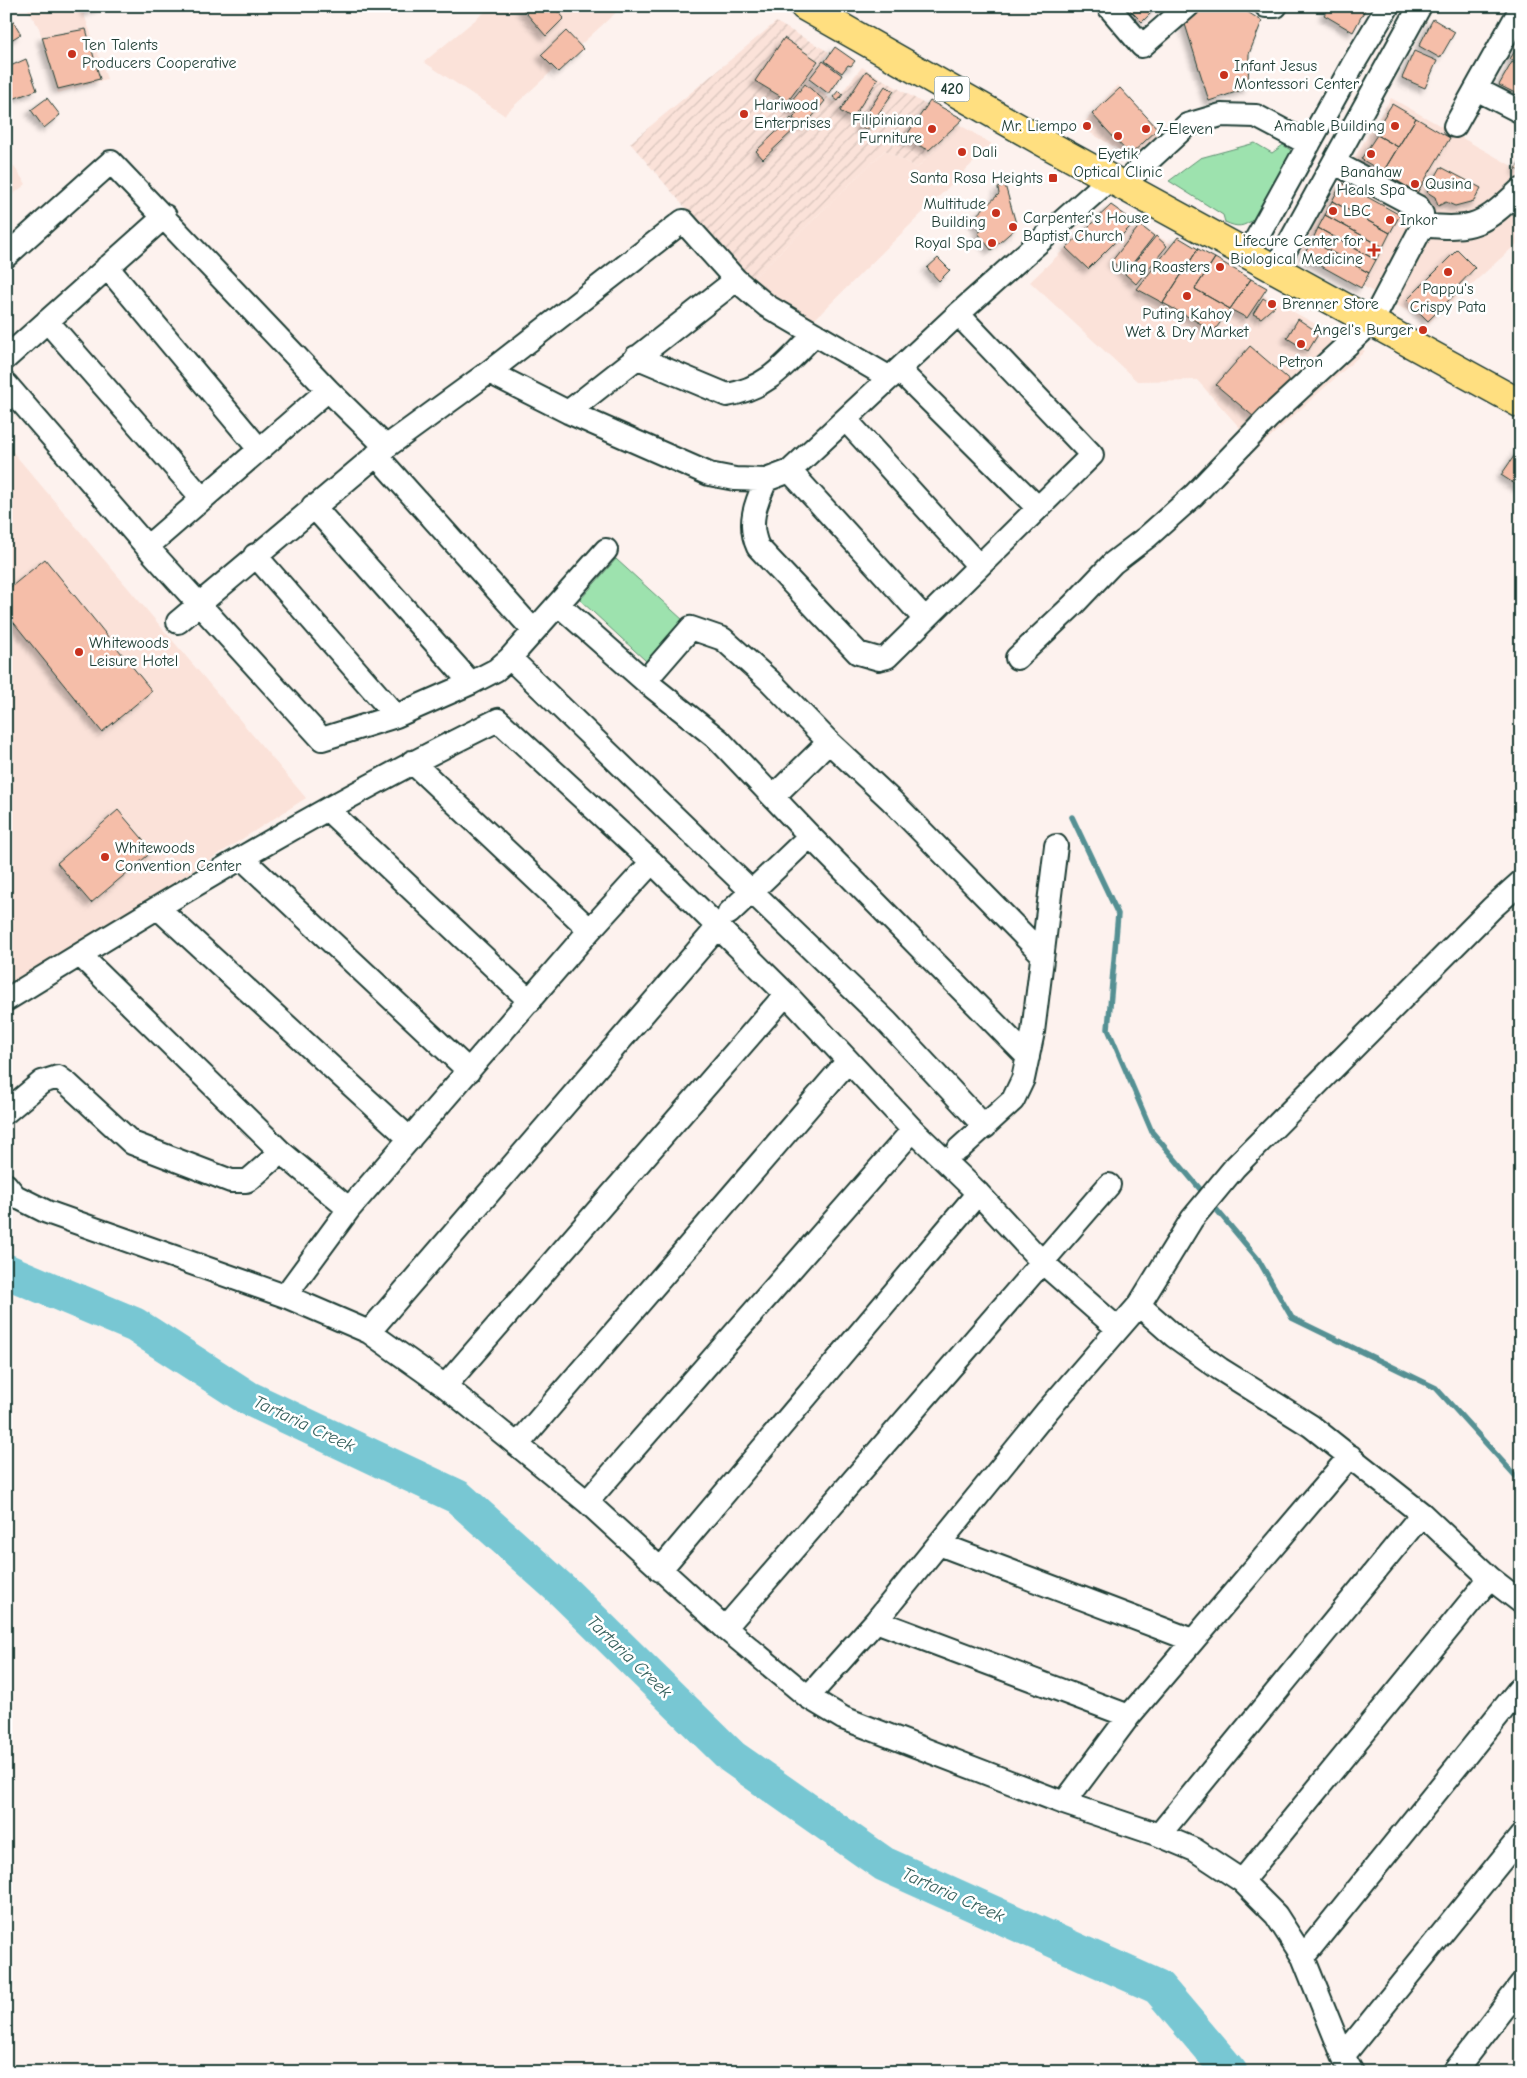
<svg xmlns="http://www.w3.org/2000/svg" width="1527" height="2078" viewBox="0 0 1527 2078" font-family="'Comic Neue',sans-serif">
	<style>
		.built { fill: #fbe2d9 }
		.industrial { fill: url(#industrial-furrows) }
		.grass { fill: #9de2ae; stroke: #5e9071 }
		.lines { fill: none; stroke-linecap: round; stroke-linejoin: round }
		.stream { stroke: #549093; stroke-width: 5.5 }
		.river { stroke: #78c7d3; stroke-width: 35 }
		.building { fill: #f5bea9; stroke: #1f3d34; filter: url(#shadow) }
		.minor-casing { stroke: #1f3d34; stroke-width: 26 }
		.major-casing { stroke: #1f3d34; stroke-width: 31 }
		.minor { stroke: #fff; stroke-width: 22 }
		.major { stroke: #ffdf80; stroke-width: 28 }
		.poi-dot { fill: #c8321e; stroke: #fff; stroke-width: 2 }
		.labels { text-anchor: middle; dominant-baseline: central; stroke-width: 5; stroke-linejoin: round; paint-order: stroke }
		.shield { fill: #fff; stroke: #627771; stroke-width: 1 }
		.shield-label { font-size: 15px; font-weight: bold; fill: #1f3d34 }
		.poi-label { font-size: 16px; fill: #1f3d34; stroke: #fff; text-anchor: start }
		.water-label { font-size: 18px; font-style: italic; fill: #35605c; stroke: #fff }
	</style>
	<defs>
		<pattern id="industrial-furrows" width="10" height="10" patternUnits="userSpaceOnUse" patternTransform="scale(1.25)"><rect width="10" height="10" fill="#fbe2d9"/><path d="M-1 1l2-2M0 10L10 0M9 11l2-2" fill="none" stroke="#d7c3bb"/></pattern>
		<filter id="shadow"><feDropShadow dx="-4.5" dy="4.5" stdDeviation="2.5" flood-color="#0004"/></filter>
	</defs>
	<rect width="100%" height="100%" fill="#fdf2ee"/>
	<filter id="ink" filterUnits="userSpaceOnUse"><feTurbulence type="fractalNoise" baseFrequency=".02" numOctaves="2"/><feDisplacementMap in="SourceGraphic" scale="10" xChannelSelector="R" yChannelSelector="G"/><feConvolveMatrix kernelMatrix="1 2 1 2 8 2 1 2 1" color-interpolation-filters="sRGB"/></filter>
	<g filter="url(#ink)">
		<path class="built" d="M26,6H81L107,79L58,93L39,28Z
			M492,6H623L504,115L424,62Z
			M1118,85L1167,138L1141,162L1080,127Z
			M1391,98L1521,171V240L1429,323L1298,250Z
			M960,125L992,144L814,320L749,282L885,150L917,168Z
			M6,155L26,184L6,200Z
			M1107,208L1281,305L1365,351L1258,448L1197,380L1137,381L1030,282Z
			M6,444L306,798L6,991Z"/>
		<path class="industrial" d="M776,22L829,52L807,81L834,102L862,67L960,125L917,168L885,150L749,282L630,143Z"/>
		<path class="grass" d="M1255,143L1272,153L1283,145L1292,151L1254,219C1243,227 1238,228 1225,222L1223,215L1169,181L1200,158Z
			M616,559L683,620L646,661L580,600Z"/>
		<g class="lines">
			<path class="stream" d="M1072,817L1118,914L1108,1029L1152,1132L1205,1195
				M1211,1203L1258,1259L1292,1318L1436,1388L1521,1482"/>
			<path class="river" d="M6,1271L135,1325L248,1398L458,1497L564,1592L732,1757L884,1864L1158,1987L1230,2072"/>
		</g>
		<path class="building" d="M84,6H102L87,12Z
			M520,6H553L564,18L546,36Z
			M1126,6H1158L1142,22Z
			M1198,6H1238L1262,21L1249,54L1248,88L1209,101L1184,21Z
			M1329,6H1367L1353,32L1324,15Z
			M6,9L21,34L6,43Z
			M1433,19L1455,32L1440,58L1419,46Z
			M86,29L100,79L58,89L42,37Z
			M566,31L583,49L558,72L541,55Z
			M784,38L818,61L788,101L755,81Z
			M1521,41V65L1510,59Z
			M835,47L855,61L851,66L848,65L842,73L825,61Z
			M1414,51L1437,61L1425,88L1402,78Z
			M26,59L37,90L10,100L6,89V68Z
			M823,61L842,75L829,94L809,79Z
			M1512,62L1521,67V96L1499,85Z
			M866,71L878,79L852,119L840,111Z
			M805,84L825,101L804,127L793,118L797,114L787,106Z
			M885,86L894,91L867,130L859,125Z
			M1120,88L1158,129L1130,155L1092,114Z
			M838,91L843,94L838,101L833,97Z
			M47,98L60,115L44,128L31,110Z
			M930,101L963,119L929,150L904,139Z
			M1392,104L1416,118L1398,147L1374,133Z
			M791,118L798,126L763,159L756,151Z
			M1416,118L1450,138L1417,193L1383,172Z
			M1377,135L1398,147L1383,172L1361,159Z
			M1521,159V172L1516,169Z
			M1441,167L1481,188L1474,201L1455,206L1446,202L1438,206L1435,197L1427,192Z
			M1342,183L1400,215L1390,233L1332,201Z
			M1005,185L1017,227L991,250L978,233L981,231L972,219L999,194L998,188Z
			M1332,201L1390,233L1383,247L1325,215Z
			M1111,205L1135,222L1088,269L1066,248Z
			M1325,215L1383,247L1376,260L1318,228Z
			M1140,225L1154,236L1125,273L1112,261Z
			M1318,228L1376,260L1369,273L1312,241Z
			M1156,236L1167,246L1136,284L1125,274Z
			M1178,237L1198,249L1163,303L1137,289Z
			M1312,241L1369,273L1361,288L1303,256Z
			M1198,249L1215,258L1195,289L1230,309L1214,331L1163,303Z
			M1457,250L1475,268L1455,289L1458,291L1428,321L1407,300Z
			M938,258L950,270L939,281L927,268Z
			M1215,258L1251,279L1230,309L1195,289Z
			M1251,279L1267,288L1247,318L1230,309Z
			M1263,298L1275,306L1261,318L1253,314Z
			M1298,319L1319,333L1308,351L1287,338Z
			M1250,346L1293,383L1260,422L1216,385Z
			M1521,446V488L1501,475Z
			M45,559L152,691L102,732L6,613V591Z
			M118,810L153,851L91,903L57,863Z"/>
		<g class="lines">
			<defs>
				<path id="minor" d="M1108,6L1142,46L1188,6
					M1266,6H1276
					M1476,89L1521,112
					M1455,126L1521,8
					M1122,185L1187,125L1221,115L1256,116L1309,144
					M1423,225C1474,231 1484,224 1520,190
					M1248,254L1352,66L1388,6
					M6,256L111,162L328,390L386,447
					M107,267L259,449
					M1275,269L1420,6
					M47,321L202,498
					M636,357L727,395C769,388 787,362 815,334
					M6,358L165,216
					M899,370L1038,508
					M489,372L568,412L709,474L735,479L766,480L790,471L958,314L1111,178
					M6,384L147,547L322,739L396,716L471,683L496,670L510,658L606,550
					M568,412L736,280
					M846,420L979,566
					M376,455L533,630
					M790,471L925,619
					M766,480C756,503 747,523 758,547L858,653L879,659L887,657L1092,455L958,314
					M313,506L471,683
					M147,547L328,390
					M255,555L396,716
					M559,605L645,681L719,740L810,836L1028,1057
					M178,622L386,447L489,372L683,221L736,280L767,306L890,378
					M510,658L887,1022L985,1127
					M1017,658L1072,606L1113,563L1147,537L1194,495L1268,418L1372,322L1423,225L1422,214L1418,207L1335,163
					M645,681L691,628L723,639L770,681L829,742L891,800L1042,954
					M412,762L590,930
					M773,797L829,742
					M328,810L530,1001
					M243,859L469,1071
					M158,908L410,1139
					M729,913L810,836
					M80,955L281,1152L349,1209
					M6,1000C165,902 329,802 498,720L652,862L718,927L786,994L913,1130L978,1193L1042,1262L1117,1328
					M6,1112L42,1082L58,1077L69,1085L132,1143L231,1181H246L250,1179L281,1152
					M959,1149L1013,1100L1023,1079L1033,1032L1056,846
					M6,1185L15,1196L47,1212L285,1296L369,1332L445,1386L587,1502L725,1628L808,1697L843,1718L1064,1803L1159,1835L1195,1850L1242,1881L1276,1915L1303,1957L1343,2056L1352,2072
					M285,1296L349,1209L590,930L652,862
					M1139,1305L1174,1336L1220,1369L1311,1426L1422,1514L1490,1578L1521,1602
					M369,1332L718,927
					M445,1386L786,994
					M518,1444L848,1061
					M587,1502L913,1130
					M939,1544L1192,1640
					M660,1570L978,1193
					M876,1621L1129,1716
					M725,1628L1109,1185
					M808,1697L876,1621L1047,1411L1139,1305L1192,1219L1235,1167L1492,908L1521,882
					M1064,1803L1129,1716L1350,1456
					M1159,1835L1422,1514
					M1242,1881L1490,1578
					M1303,1957L1521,1687
					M1343,2056L1521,1836
					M1454,2072L1521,1985"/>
				<path id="major" d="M804,6L1045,143L1521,404"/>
			</defs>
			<use href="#minor" class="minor-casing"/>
			<use href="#major" class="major-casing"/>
			<use href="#minor" class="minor"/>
			<use href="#major" class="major"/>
		</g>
	</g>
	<g class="poi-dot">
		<circle cx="72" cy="54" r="5"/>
		<circle cx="1224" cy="75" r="5"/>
		<circle cx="744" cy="114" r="5"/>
		<circle cx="1087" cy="126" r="5"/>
		<circle cx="1395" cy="126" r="5"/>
		<circle cx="932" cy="129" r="5"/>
		<circle cx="1146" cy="129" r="5"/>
		<circle cx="1118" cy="136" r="5"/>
		<circle cx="962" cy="152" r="5"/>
		<circle cx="1371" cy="154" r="5"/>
		<rect x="1048" y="173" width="10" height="10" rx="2.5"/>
		<circle cx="1415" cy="184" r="5"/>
		<circle cx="1333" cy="211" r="5"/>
		<circle cx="996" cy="213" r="5"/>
		<circle cx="1390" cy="220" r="5"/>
		<circle cx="1013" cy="227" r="5"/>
		<circle cx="992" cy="243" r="5"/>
		<path d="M1371.5 242.5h5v5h5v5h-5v5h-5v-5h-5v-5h5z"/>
		<circle cx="1220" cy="267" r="5"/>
		<circle cx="1448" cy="272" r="5"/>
		<circle cx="1187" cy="296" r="5"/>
		<circle cx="1272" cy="304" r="5"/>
		<circle cx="1423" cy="330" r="5"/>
		<circle cx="1301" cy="344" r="5"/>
		<circle cx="79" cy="652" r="5"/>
		<circle cx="105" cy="857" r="5"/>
	</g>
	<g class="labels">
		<rect class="shield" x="934.5" y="76.5" width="35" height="25" rx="4"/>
		<g class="shield-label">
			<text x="952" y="89">420</text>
		</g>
		<g class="poi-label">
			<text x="82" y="45">Ten Talents<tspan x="82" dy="18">Producers Cooperative</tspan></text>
			<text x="1234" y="66">Infant Jesus<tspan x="1234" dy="18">Montessori Center</tspan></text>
			<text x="754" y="105">Hariwood<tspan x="754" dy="18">Enterprises</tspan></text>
			<text x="922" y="120" text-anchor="end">Filipiniana<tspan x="922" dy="18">Furniture</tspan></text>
			<text x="1077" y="126" text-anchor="end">Mr. Liempo</text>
			<text x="1385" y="126" text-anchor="end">Amable Building</text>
			<text x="1156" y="129">7-Eleven</text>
			<text x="972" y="152">Dali</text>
			<text x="1118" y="154" text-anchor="middle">Eyetik<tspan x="1118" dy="18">Optical Clinic</tspan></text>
			<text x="1371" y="172" text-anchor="middle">Banahaw<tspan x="1371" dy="18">Heals Spa</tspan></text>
			<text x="1043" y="178" text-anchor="end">Santa Rosa Heights</text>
			<text x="1425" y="184">Qusina</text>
			<text x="986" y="204" text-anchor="end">Multitude<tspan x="986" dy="18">Building</tspan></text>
			<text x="1343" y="211">LBC</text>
			<text x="1023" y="218">Carpenter's House<tspan x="1023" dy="18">Baptist Church</tspan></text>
			<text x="1400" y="220">Inkor</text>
			<text x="1363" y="241" text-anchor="end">Lifecure Center for<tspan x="1363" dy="18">Biological Medicine</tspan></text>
			<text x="982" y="243" text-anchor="end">Royal Spa</text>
			<text x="1210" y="267" text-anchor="end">Uling Roasters</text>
			<text x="1448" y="289" text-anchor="middle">Pappu's<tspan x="1448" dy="18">Crispy Pata</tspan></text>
			<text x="1282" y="304">Brenner Store</text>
			<text x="1187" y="314" text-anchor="middle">Puting Kahoy<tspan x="1187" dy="18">Wet &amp; Dry Market</tspan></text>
			<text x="1413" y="330" text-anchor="end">Angel's Burger</text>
			<text x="1301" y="362" text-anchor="middle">Petron</text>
			<text x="89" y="643">Whitewoods<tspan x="89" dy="18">Leisure Hotel</tspan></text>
			<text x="115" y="848">Whitewoods<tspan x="115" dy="18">Convention Center</tspan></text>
		</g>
		<g class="water-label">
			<text transform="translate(304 1424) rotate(25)">Tartaria Creek</text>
			<text transform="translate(629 1657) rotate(44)">Tartaria Creek</text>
			<text transform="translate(953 1895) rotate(24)">Tartaria Creek</text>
		</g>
	</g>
	<rect width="1527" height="2078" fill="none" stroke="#fff" stroke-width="25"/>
	<rect x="12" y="12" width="1502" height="2053" fill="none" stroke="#1f3d34" stroke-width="2" filter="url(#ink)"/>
</svg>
